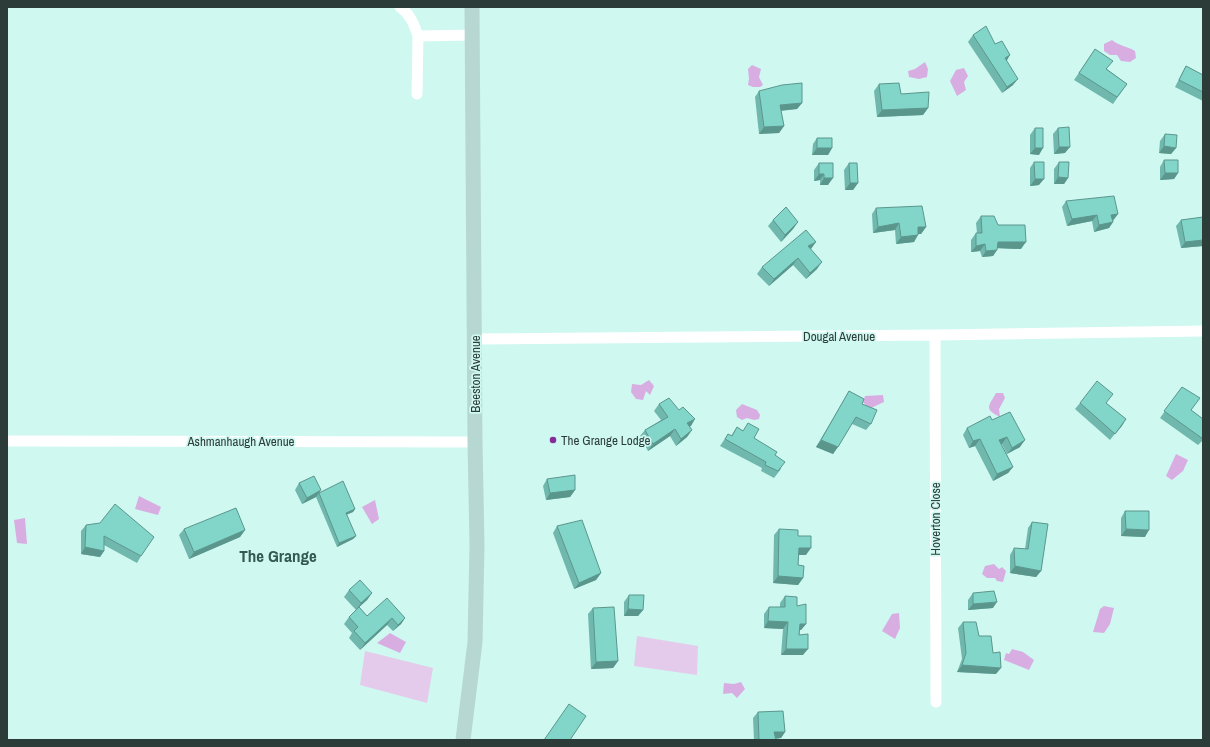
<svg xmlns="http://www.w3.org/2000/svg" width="1210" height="747" viewBox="0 0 1210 747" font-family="'Archivo Narrow',sans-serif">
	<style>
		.green { fill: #e5cbeb }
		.water { fill: #d8aee2 }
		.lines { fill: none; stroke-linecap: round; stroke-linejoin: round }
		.street { stroke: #fff; stroke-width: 11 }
		.secondary { stroke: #b7d7d3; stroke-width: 15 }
		.wall { fill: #70b8ad }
		.shaded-wall { fill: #5b968d }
		.building { fill: #82d6c9; stroke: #5b968d }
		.poi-dot { fill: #842b98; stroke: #cff8f0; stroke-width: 1.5 }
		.labels { text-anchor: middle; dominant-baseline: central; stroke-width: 3.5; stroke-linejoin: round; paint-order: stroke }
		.street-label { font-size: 13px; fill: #2c3c39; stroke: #cff8f0 }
		.poi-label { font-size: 13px; fill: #2c3c39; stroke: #cff8f0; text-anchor: start }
		.district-label { font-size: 17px; font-weight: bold; fill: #345852; stroke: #cff8f0 }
	</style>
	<rect width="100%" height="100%" fill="#cff8f0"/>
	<path class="green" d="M637,636L698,646L697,675L634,666Z
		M365,651L433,668L427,703L360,685Z"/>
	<path class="water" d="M1112,40C1119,46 1127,46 1135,51L1136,58L1130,62L1121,61L1117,55H1110L1104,51V44Z
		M925,62L928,69L927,77L919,79L909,77L908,71L915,69Z
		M752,65L761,69L759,77L763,85L760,87H753L748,85L749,79L748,69Z
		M964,68L968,76L964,82L966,90L957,96L950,81L956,70Z
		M649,380L654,386L650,395L646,391L643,400L636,399L631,392L632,384L641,385Z
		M996,393H1003L1005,398L999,409L1000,417C984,409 988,407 996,393Z
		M883,395L884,402L869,409L863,402L865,396Z
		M742,404L757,410L760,415L759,419L754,420L747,418L742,420L737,417L736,410Z
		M1176,454L1188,460L1183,471L1172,480L1166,476Z
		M139,496L161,507L158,515L135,509Z
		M375,500L379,519L372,524L362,507Z
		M25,518L27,544L17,543L14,520Z
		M994,564L999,569L1002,567L1006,571L1003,582L997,581L995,578H987L982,574L985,566Z
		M1104,606L1114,608L1110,624L1104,633L1093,632L1100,609Z
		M899,613L900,628L895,639L882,631L892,614Z
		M390,633L406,642L400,653L377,643Z
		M1012,649L1023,652L1034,660L1029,670L1004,660L1006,653L1009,654Z
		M741,682L745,689L737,698L732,693L723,694L724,683L734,684Z"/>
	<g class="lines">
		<path class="street" d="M400,7C410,14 414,24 418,36L473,35
			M417,94L418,36
			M935,335L936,702
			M475,339L935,335L1203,331
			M7,441L475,442"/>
		<path class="secondary" d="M463,740L475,642L477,545L475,442L472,7"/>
	</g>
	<path class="wall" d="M973,35L995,44L1013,85L1002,93L968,42Z
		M1095,49L1107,69L1127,84L1113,104L1074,80Z
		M1186,66L1203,75V101L1175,87L1182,73Z
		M879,84L901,94L928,108L923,115L877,117L874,91Z
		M759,91L802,103L797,109L781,111L784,126L779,133L759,134L755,97Z
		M1035,128L1039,155L1030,154V135Z
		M1058,128L1065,153L1054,154L1053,134Z
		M1165,134L1176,148L1171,154L1159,153L1160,141Z
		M817,138L832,148L828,155H812L813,144Z
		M1164,160L1178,173L1174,179L1160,180V167Z
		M1034,162L1039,185L1030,186V168Z
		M1059,162L1068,178L1064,184H1054V169Z
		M819,163H833L828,185H820V180L814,181V170Z
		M849,163L858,183L853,190H845L844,170Z
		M1066,201L1118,214L1113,221V222L1109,228L1094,232L1092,221L1067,226L1062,207Z
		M876,208L926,227L921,234H918L914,242L896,244L895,230L873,233L872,214Z
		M981,216L998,225L1021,249L997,248V250L993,256L982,257L980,251L971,252V240L976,233H977L976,223Z
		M1203,217V246L1181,248L1176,226L1181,220Z
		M773,220L798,222L793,229L781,242L768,226Z
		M811,249L817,269L806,279L793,265L769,286L757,274L762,267Z
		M1182,387L1191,410L1203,419V440L1198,445L1160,418Z
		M849,391L862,404L871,424L866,430L852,424L833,454L816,447L845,398Z
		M1080,403H1106L1126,419L1110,440L1075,409Z
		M659,404L691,426H689L692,430L687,437L676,446L670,436L648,451L640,436L645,430L661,420L654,411Z
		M992,420L1020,447L1007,454L1002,444H1001L1013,467L1008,473L993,481L975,446L969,448L963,435L967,428Z
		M737,427L754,438L775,455L781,469L774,478L761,471L762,468L720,446L728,434L731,436Z
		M547,479L575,490L570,497L546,500L543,486Z
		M299,483L321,490L319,493L355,509L353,512L346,515L356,536L353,539L337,547L316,497L302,504L295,490Z
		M1125,511L1145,537L1121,536V518Z
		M1032,522L1041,571L1036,577L1010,573V555L1014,548L1025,549L1028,528Z
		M86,525L141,556L137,563L104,545V551L100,557L81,554V531Z
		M557,526L601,573L596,580L574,589L553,533Z
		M184,529L245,530L240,537L189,559L179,535Z
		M779,529L798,536L806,555H799L798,565L803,578L798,585L773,583L774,535Z
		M349,590L372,593L367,600L359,607L367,616L405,618L401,624L393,631L387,625L360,650L349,638L352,633L344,624L349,617L356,610L344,597Z
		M973,593L993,608L968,610V600Z
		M629,595L643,610L638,616H624V602Z
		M785,596L797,606L806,624L801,630H800L799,635L803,655H781L783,629L764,628V614L769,607H780V603Z
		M593,608L618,661L613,668L591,669L588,614Z
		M963,622L979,636L993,653L996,674L957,672L962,659L958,628Z
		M758,712L785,732L781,738L775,739L776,740H754L753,718Z"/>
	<path class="shaded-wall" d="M1010,55L1006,62L1005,58Z
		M1018,79L1013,85L1002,93L1007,87Z
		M802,103L797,109L775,111L780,105Z
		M928,108L923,115L877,117L882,110Z
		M784,126L779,133L759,134L764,127Z
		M1164,146L1176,148L1171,154L1159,153Z
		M1059,147H1070L1065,153L1054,154Z
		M817,148H832L828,155H812Z
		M1035,148H1043L1039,155L1030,154Z
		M1165,173H1178L1174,179L1160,180Z
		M819,174H824L820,180L814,181Z
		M1058,177L1068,178L1064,184H1054Z
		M824,178H833L828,185H820Z
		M1035,179H1044L1039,185L1030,186Z
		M850,183H858L853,190H845Z
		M1118,214L1113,220L1107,221L1111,215Z
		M1097,215L1092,221L1067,226L1072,219Z
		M798,222L793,229L781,242L785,235Z
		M1113,222L1109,228L1094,232L1099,225Z
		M899,223L895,230L873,233L878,227Z
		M918,227H926L921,234H913Z
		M918,235L914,242L896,244L901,237Z
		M1203,240V246L1181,248L1185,242Z
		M816,242L811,249L803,253L808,246Z
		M998,242H1026L1021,249L993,248Z
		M985,244L980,251L971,252L976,246Z
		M997,250L993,256L982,257L986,251Z
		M798,258L793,265L769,286L774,279Z
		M822,262L817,269L806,279L810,273Z
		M695,419L691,426L682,430L687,423Z
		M1126,419L1122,426L1110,440L1115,434Z
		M675,429L670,436L648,451L653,444Z
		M692,430L687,437L676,446L681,439Z
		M1007,437L1002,444L994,447L999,440Z
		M980,439L975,446L969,448L973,441Z
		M821,440L838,447L833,454L816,447Z
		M1025,440L1020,447L1007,454L1012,448Z
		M1013,467L1008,473L993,481L997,474Z
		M321,490L316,497L302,504L307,498Z
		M575,490L570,497L546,500L550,493Z
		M355,509L353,512L343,516L346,513Z
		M1126,529L1149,530L1145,537L1121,536Z
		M245,530L240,537L189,559L194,552Z
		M356,536L353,539L337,547L339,543Z
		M85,547L104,551L100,557L81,554Z
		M799,548H811L806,555H794Z
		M1015,566L1041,571L1036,577L1010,573Z
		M601,573L596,580L574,589L579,583Z
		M778,576L803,578L798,585L773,583Z
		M372,593L367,600L356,610L361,603Z
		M997,602L993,608L968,610L973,604Z
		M628,609L643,610L638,616H624Z
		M392,618L387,625L360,650L365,643Z
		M405,618L401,624L393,631L398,625Z
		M768,621L788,622L783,629L764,628Z
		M800,624H806L801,630H796Z
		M786,649H808L803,655H781Z
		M618,661L613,668L591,669L596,662Z
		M962,665L1001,668L996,674L957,672Z
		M774,732H785L781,738L770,739Z"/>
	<path class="building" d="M986,26L995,44L1002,41L1010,55L1005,58L1018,79L1007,87L973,35Z
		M1095,49L1113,61L1106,69L1127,84L1117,97L1079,73Z
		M1186,66L1203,75V92L1179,80Z
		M802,83V103L780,105L784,126L764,127L759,91L782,85Z
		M899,83L901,94L929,92L928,108L882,110L879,84Z
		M1069,127L1070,147H1059L1058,128Z
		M1035,128H1043V148H1035Z
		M1165,134L1177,135L1176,148L1164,146Z
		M817,138H832V148H817Z
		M1164,160H1178V173H1165Z
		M1034,162H1044V179H1035Z
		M1059,162H1069L1068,178L1058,177Z
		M819,163H833V178H824V174H819Z
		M849,163H857L858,183H850Z
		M1114,196L1118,214L1111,215L1113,222L1099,225L1097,215L1072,219L1066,201Z
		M922,206L926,227H918V235L901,237L899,223L878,227L876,208Z
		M786,207L798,222L785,235L773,220Z
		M981,216H994L998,225H1025L1026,242H998L997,250L986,251L985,244L976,246V233H982Z
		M1203,217V240L1185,242L1181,220Z
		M806,230L816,242L808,246L822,262L810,273L798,258L774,279L762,267Z
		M1097,381L1113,394L1106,403L1126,419L1115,434L1080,403Z
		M1182,387L1200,398L1191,410L1203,419V439L1164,411Z
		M849,391L864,399L862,404L877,410L871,424L856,417L838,447L821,440Z
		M669,398L679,410L683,407L695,419L687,423L692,430L681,439L675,429L653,444L645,430L668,417L659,404Z
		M1010,412L1025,440L1012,448L1007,437L999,440L1013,467L997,474L980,439L973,441L967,428L990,416L992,420Z
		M748,423L759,429L754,438L777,452L775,455L785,462L778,471L765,465L766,462L725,439L728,434L732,436L737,427L743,431Z
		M575,475V490L550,493L547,479Z
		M314,476L321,490L307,498L299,483Z
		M343,481L355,509L346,513L356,536L339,543L319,493Z
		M115,504L154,537L141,556L104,536V551L85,547L86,525L100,523Z
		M236,508L245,530L194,552L184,529Z
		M1125,511H1149V530L1126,529Z
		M582,520L601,573L579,583L557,526Z
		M1032,522L1048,524L1041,571L1015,566L1014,548L1028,549Z
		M779,529L798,530V536H811V548H799L798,565L804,566L803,578L778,576Z
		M360,580L372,593L361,603L349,590Z
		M994,591L997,602L973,604V593Z
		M629,595H644L643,610L628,609Z
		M785,596L797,597V606L806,604V624H800L799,635L808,634V649H786L788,622L768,621L769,607H785Z
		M387,598L405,618L398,625L392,618L365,643L354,631L358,627L349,617L359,607L367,616Z
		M614,607L618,661L596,662L593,608Z
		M963,622H976L979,636H991L993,653L1000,652L1001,668L962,665L966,653Z
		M569,704L586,716L570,740H544Z
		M783,711L785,732H774L776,740H759L758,712Z"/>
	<circle class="poi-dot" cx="553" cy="440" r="4"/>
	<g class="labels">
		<g class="street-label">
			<text x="839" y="336">Dougal Avenue</text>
			<text transform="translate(475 374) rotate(-90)">Beeston Avenue</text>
			<text x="241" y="441">Ashmanhaugh Avenue</text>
			<text transform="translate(935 519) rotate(-90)">Hoverton Close</text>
		</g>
		<g class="poi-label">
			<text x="561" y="440">The Grange Lodge</text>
		</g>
		<g class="district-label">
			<text x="278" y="555">The Grange</text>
		</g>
	</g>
	<rect width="1210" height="747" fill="none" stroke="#2c3c39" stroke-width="16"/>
</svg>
